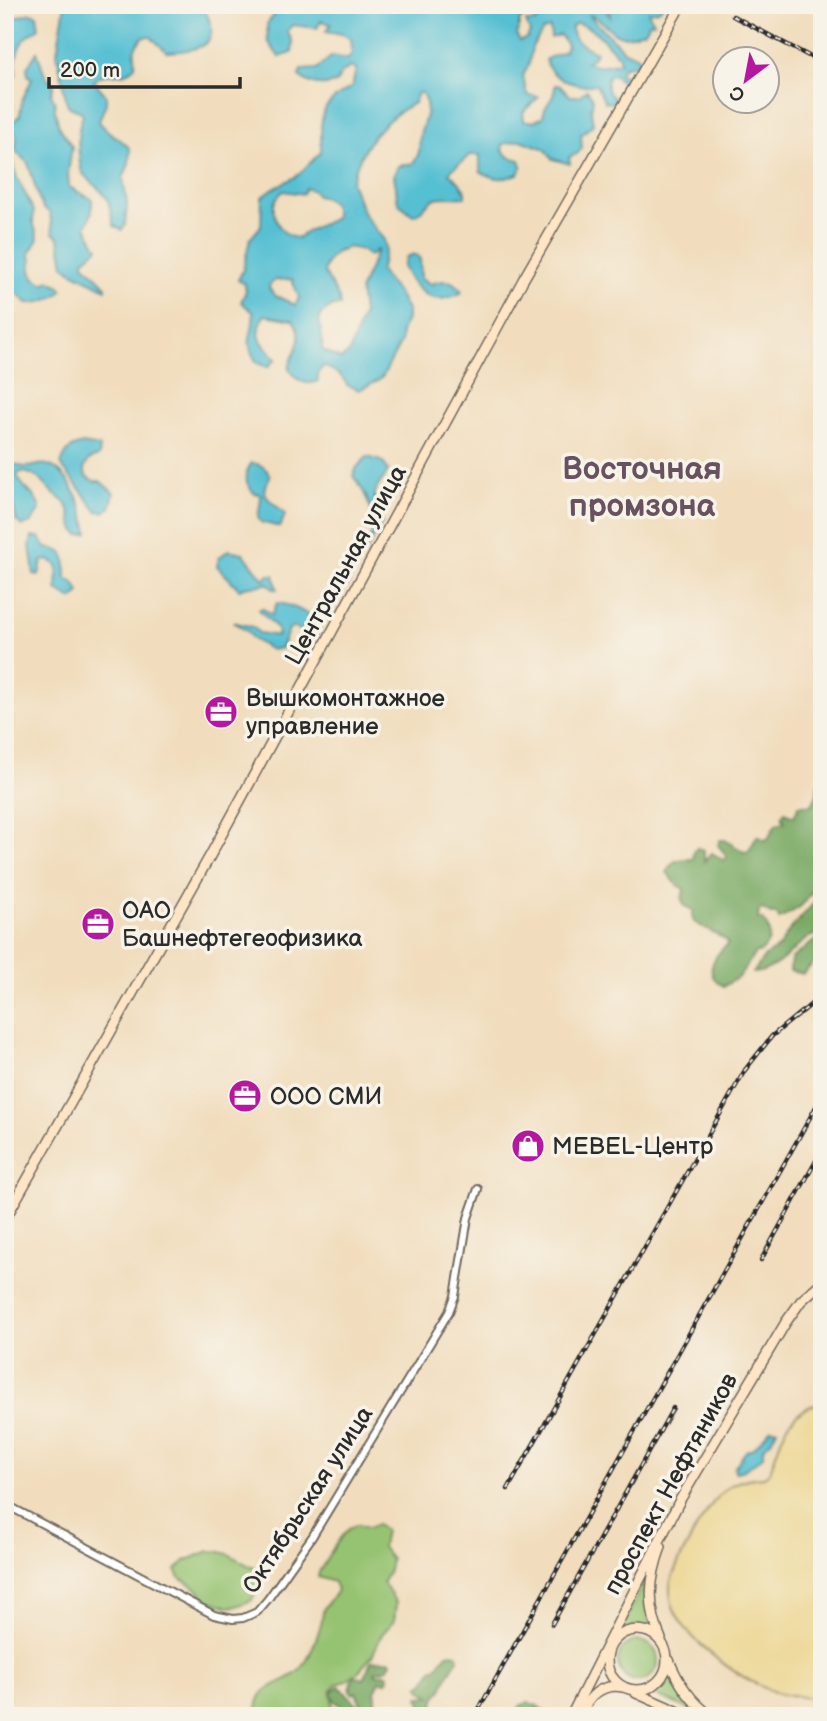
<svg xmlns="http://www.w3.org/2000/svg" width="827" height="1721" viewBox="0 0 827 1721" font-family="'Balsamiq Sans',sans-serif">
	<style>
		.green { fill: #96c371; stroke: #60774e; stroke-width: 2 }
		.forest { fill: #78a963; stroke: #526a47; stroke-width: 2 }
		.sand { fill: #eeda9e; stroke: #8c8264; stroke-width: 2 }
		.water { fill: #56c0d3; stroke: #40767f; stroke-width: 2; fill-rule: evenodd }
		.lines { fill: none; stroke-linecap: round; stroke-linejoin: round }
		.street-casing { stroke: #70695e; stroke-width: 10 }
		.secondary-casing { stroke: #70695e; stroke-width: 12 }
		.street { stroke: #fff; stroke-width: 6 }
		.secondary { stroke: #fde5c5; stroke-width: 9 }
		.rail-casing { stroke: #2b2b2b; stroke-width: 4.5 }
		.rail { stroke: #f7f3e8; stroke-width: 2; stroke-dasharray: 5; stroke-linecap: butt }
		.labels { text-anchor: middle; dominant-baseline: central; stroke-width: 7; stroke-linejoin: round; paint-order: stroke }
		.street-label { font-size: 24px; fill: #2b2b2b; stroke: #f7f3e8 }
		.poi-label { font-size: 24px; fill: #2b2b2b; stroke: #f7f3e8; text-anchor: start }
		.district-label { font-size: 32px; font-weight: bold; fill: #695260; stroke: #f7f3e8 }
	</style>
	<rect width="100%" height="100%" fill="#f7f3e8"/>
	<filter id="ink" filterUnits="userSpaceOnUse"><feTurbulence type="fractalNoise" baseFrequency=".0143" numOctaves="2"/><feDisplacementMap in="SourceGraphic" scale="14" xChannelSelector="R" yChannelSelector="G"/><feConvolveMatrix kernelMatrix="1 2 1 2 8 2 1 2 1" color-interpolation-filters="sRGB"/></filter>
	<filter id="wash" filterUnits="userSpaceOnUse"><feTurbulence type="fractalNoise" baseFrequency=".00686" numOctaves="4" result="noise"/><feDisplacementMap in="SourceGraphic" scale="28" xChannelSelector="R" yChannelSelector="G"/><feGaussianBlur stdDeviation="1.57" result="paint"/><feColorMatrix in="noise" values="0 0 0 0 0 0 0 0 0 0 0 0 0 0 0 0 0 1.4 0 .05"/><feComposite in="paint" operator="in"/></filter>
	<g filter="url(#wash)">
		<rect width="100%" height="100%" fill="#f1ddbd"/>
		<path class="green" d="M377,1524L385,1530L382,1547L391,1560L389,1570L383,1582L396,1603L394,1621L382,1634L372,1656L359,1671L347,1681L336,1684L331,1692L333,1706L323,1716H257C255,1680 285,1688 302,1668C309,1659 318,1635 321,1624C323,1618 322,1613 324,1608C328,1601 334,1597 337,1590L334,1582L318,1577L319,1572C327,1561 344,1523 359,1525C362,1526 365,1528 369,1528Z
			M209,1551C236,1550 242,1568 263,1570L265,1576L252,1600L237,1606L229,1607L208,1600L196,1588L180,1578L176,1570L185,1561Z
			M645,1580L650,1627L635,1626L620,1630Z
			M618 1661a20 20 0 1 1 40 0a20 20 0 1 1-40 0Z
			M669,1676L695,1711V1712L653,1694Z"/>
		<path class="forest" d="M818,785L822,786V880L801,906L782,918L779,919L777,914H771L762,909L759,910L758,919L763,920C772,932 772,943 759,953H755L740,976L724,986C702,976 713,956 728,944L726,940L694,922L692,916L694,911L684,905L682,900L684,889L677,885L667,872C672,858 681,859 693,859L694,852L697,848L704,850V861L712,853L724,861L726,855L718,845L720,840H725L744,852L749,851L757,836L765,840L768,839L776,824L785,822L782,816L785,812L794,816L799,805H812L817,795Z
			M822,894V932C816,935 812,935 806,939C790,952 774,972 753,973L765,956L779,947L788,932Z
			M817,939L822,940C822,958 814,962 803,974L790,971L791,959Z
			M453,1653L457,1654L458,1659C452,1668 448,1675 444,1685C440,1695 434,1693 434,1710H430L428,1716H413L422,1704L419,1697L430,1696L421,1690L419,1686L425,1682L433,1668H436L447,1654Z
			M389,1660L391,1662C387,1672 384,1670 375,1672L377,1675L385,1674L388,1676L387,1682L380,1681L375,1691L376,1697L374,1705L368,1707L361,1704L356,1692L353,1694L350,1690L354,1675L364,1679L371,1661Z
			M339,1686L359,1706L356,1716H353L334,1700L331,1692Z
			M528,1703L536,1705L551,1716H514L521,1705Z"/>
		<path class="sand" d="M822,1403V1701C808,1695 794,1698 780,1694C742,1682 667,1632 670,1587C671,1572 691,1538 699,1524C718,1494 726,1479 764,1477L770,1471C782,1440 784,1410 822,1403Z"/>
		<path class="water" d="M65,5H202C225,43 203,51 167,52L151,37H143C129,53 137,49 135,66C124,81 104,68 94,81L106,95V103L99,121C107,135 121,137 130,149L129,164L123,178L127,204L125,225L122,230L114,226L108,200L100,190L82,173C78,158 76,128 83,115L82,112L69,107L66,100L57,53Z
			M290,5H601L610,16L609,5H664L659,10L648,12L654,22L649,23L646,30C639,32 631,37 623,36C610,35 603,17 589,15L623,50L638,57L640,62L632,66L626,65L621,70L620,75L628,76L625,81L618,80L615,75L608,76C606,85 606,93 615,98L613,103L605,102L596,85C590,84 586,86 580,85C566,83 547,74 546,59L565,51L567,45L560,35L551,38L550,28L543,30L532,47L529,64L523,76L527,95L539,97L523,112L524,121H535L543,117C544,102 555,102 555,85L561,86L570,96H579L587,90L593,99L591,111L593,124L581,135L582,148L577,154L569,157L570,164L552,159L545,149L521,140L503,144L502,150L509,157L520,160L522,166L518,174C503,180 493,180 480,171V155H469C463,163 455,165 449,173L459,182L465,191V197C456,198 444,196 436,198C426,201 424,213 413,215L398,203L394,175L398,166L412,164C424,151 417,145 421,131C426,117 430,108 422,93H418L414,103C381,120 361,146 351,182L364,214L384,240L386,248L380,271L399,295L407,310V319L401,332V342L383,376L378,381L359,390L347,385C343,376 333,369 323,366L318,373V381C304,387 298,380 289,369C293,348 307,342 293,320L265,315C250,334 264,345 276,359L268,367L257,363C241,338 256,335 253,312L241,302L246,291L245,284L238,280L243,270L250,239L261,226L262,197L272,189L297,176L321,152C322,115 316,107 352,87L356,69L350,67L342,73L336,83C320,87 312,86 299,76L301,70L317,69L332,56L348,59L352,53L351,39L342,34L326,31L331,24L321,21L317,28L292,25L287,31L293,42L292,53L279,57L268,41L267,24L276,12ZM534,12L538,13L540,16L535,22H526L530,32L527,38L520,41L517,35L520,19ZM576,23C596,27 606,43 619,57L620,63L597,66L586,62L593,58L596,52C585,46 573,42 571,28ZM305,188L314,191L317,196C331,198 336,204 335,218C322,225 308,229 298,238C283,238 272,219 274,205C275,199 279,195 283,191L303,194ZM348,247L361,250L369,256L378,249L360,290L363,314L349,353L341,359L322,350C324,334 318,328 320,315L333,306H340L339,298L324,272C327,258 334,252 348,247ZM292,279L299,298L295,305L274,295L269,288L270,284L276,280Z
			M31,13L37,15L39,28C36,31 33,33 29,35C16,45 15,61 16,75L7,86L5,104V26L14,18Z
			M37,52L45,75L54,85L51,94L55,102V110L59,127L72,146L68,173L69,187L92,199V212L86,227L98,248L84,260V264L106,286V289L72,272L64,265L59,238L53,233L50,213L43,208L39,199L28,163L17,153L15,147L17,137L11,124L20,115L22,100L32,79L28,75L27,68Z
			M5,151L11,157L17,178L34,211L33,221L38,239L29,254L32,259C28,271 33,280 45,284L49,280L60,286L62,290C56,299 38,304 27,303L18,294L5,291Z
			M414,254L420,258L421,279L431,284C443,280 455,278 462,292C457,296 453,296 446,298C426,303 412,284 403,267L406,257Z
			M83,444L100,447L99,456L90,459L84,468L86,476L94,481H100L114,493L110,508L104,512L97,511L61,465C65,451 70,447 83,444Z
			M367,457L382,461L388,470C385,478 380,482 376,490C372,500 377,514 382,523L367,550L352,566L348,585C337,564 363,554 370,538C378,518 366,492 353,476L357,467Z
			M5,460C12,463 19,467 26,467C34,467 40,463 48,465C71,472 85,512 88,533L79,535C67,521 75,516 66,504C63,500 57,497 53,493C42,482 38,473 21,472L17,475C22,489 37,494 40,509L31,523L23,526L16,521L13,494L5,488Z
			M252,463C261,464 267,468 270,476C269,480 266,483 265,486C261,499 280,506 285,515L280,527L261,522L258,518L261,498L260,494L254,493C245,483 243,474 252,463Z
			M32,537H39L46,548C70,550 65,559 66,578L74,583L80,593L72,599L57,590L58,570L56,564L48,560L42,561L39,575L34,574L30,546Z
			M228,550L243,553L264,580L269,575H274L277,589H273L268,583C259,587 249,584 239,589L217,566L219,558Z
			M277,603C291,604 310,614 320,624L316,638L310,639L297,628L292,627L289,629L281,648L271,650L253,639L248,632L233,622L253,627L259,633L278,636L277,628L259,610L262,608L272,615Z
			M771,1429H777L771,1441L763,1448V1456L744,1470L735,1472L734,1468L746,1451L755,1447Z"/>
	</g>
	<g filter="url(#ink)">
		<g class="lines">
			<defs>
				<path id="street" d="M5,1504L214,1615L233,1619L243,1618L257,1612L268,1599L312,1537L449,1312L455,1296L468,1218L478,1189"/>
				<path id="secondary" d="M5,1219L210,856L523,280L681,5
					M607 1660a30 30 0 1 1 60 0a30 30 0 1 1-60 0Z
					M661,1639C647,1607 649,1579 661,1547
					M669,1660C678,1683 690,1701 711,1716
					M636,1693L688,1716
					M571,1716L680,1500L786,1322L801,1301L822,1282
					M579,1716C589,1697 600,1683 623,1687"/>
			</defs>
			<use href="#street" class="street-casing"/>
			<use href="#secondary" class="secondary-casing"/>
			<use href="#street" class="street"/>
			<use href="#secondary" class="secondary"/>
			<defs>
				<path id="rail" d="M733,16L822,63
					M795,1018L822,995
					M761,1260L822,1150
					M508,1489L745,1070L772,1036L801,1012
					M552,1624L673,1408
					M475,1716L822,1096"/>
			</defs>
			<use href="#rail" class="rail-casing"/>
			<use href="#rail" class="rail"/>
		</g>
	</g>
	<defs>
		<symbol id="office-disc" viewBox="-11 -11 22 22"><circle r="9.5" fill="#b5179e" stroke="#f7f3e8"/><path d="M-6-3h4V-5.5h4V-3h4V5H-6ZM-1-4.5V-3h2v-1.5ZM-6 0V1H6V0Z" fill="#fff"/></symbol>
		<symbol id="shop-disc" viewBox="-11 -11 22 22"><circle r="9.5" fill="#b5179e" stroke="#f7f3e8"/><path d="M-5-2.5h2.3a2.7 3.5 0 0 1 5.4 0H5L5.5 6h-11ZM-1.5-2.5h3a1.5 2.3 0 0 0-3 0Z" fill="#fff"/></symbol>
	</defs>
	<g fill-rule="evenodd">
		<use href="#office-disc" x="202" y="693" width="38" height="38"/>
		<use href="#office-disc" x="79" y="905" width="38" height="38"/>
		<use href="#office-disc" x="226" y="1077" width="38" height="38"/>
		<use href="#shop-disc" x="509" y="1127" width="38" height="38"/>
	</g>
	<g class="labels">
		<g class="street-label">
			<text transform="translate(346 565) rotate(-61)">Центральная улица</text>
			<text transform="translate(671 1484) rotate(-61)">проспект Нефтяников</text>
			<text transform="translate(308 1500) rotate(-57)">Октябрьская улица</text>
		</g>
		<g class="poi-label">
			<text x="246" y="698">Вышкомонтажное<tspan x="246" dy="28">управление</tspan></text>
			<text x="122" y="910">ОАО<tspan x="122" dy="28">Башнефтегеофизика</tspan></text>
			<text x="270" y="1096">ООО СМИ</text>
			<text x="552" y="1146">MEBEL-Центр</text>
		</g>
		<g class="district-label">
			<text x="642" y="469">Восточная<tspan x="642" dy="37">промзона</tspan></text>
		</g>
	</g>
	<rect width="827" height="1721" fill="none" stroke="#f7f3e8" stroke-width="28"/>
	<g transform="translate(746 80) rotate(212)"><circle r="33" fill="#f7f3e8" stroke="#a5a39c" stroke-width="2"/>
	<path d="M0-5L12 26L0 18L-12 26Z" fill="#b5179e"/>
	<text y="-10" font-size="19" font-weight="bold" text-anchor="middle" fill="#2b2b2b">С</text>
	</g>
	<path d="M49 77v10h191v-10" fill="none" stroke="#2b2b2b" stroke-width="3.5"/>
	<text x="60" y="77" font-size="21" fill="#2b2b2b" stroke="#f7f3e8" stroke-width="5" paint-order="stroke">200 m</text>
</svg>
